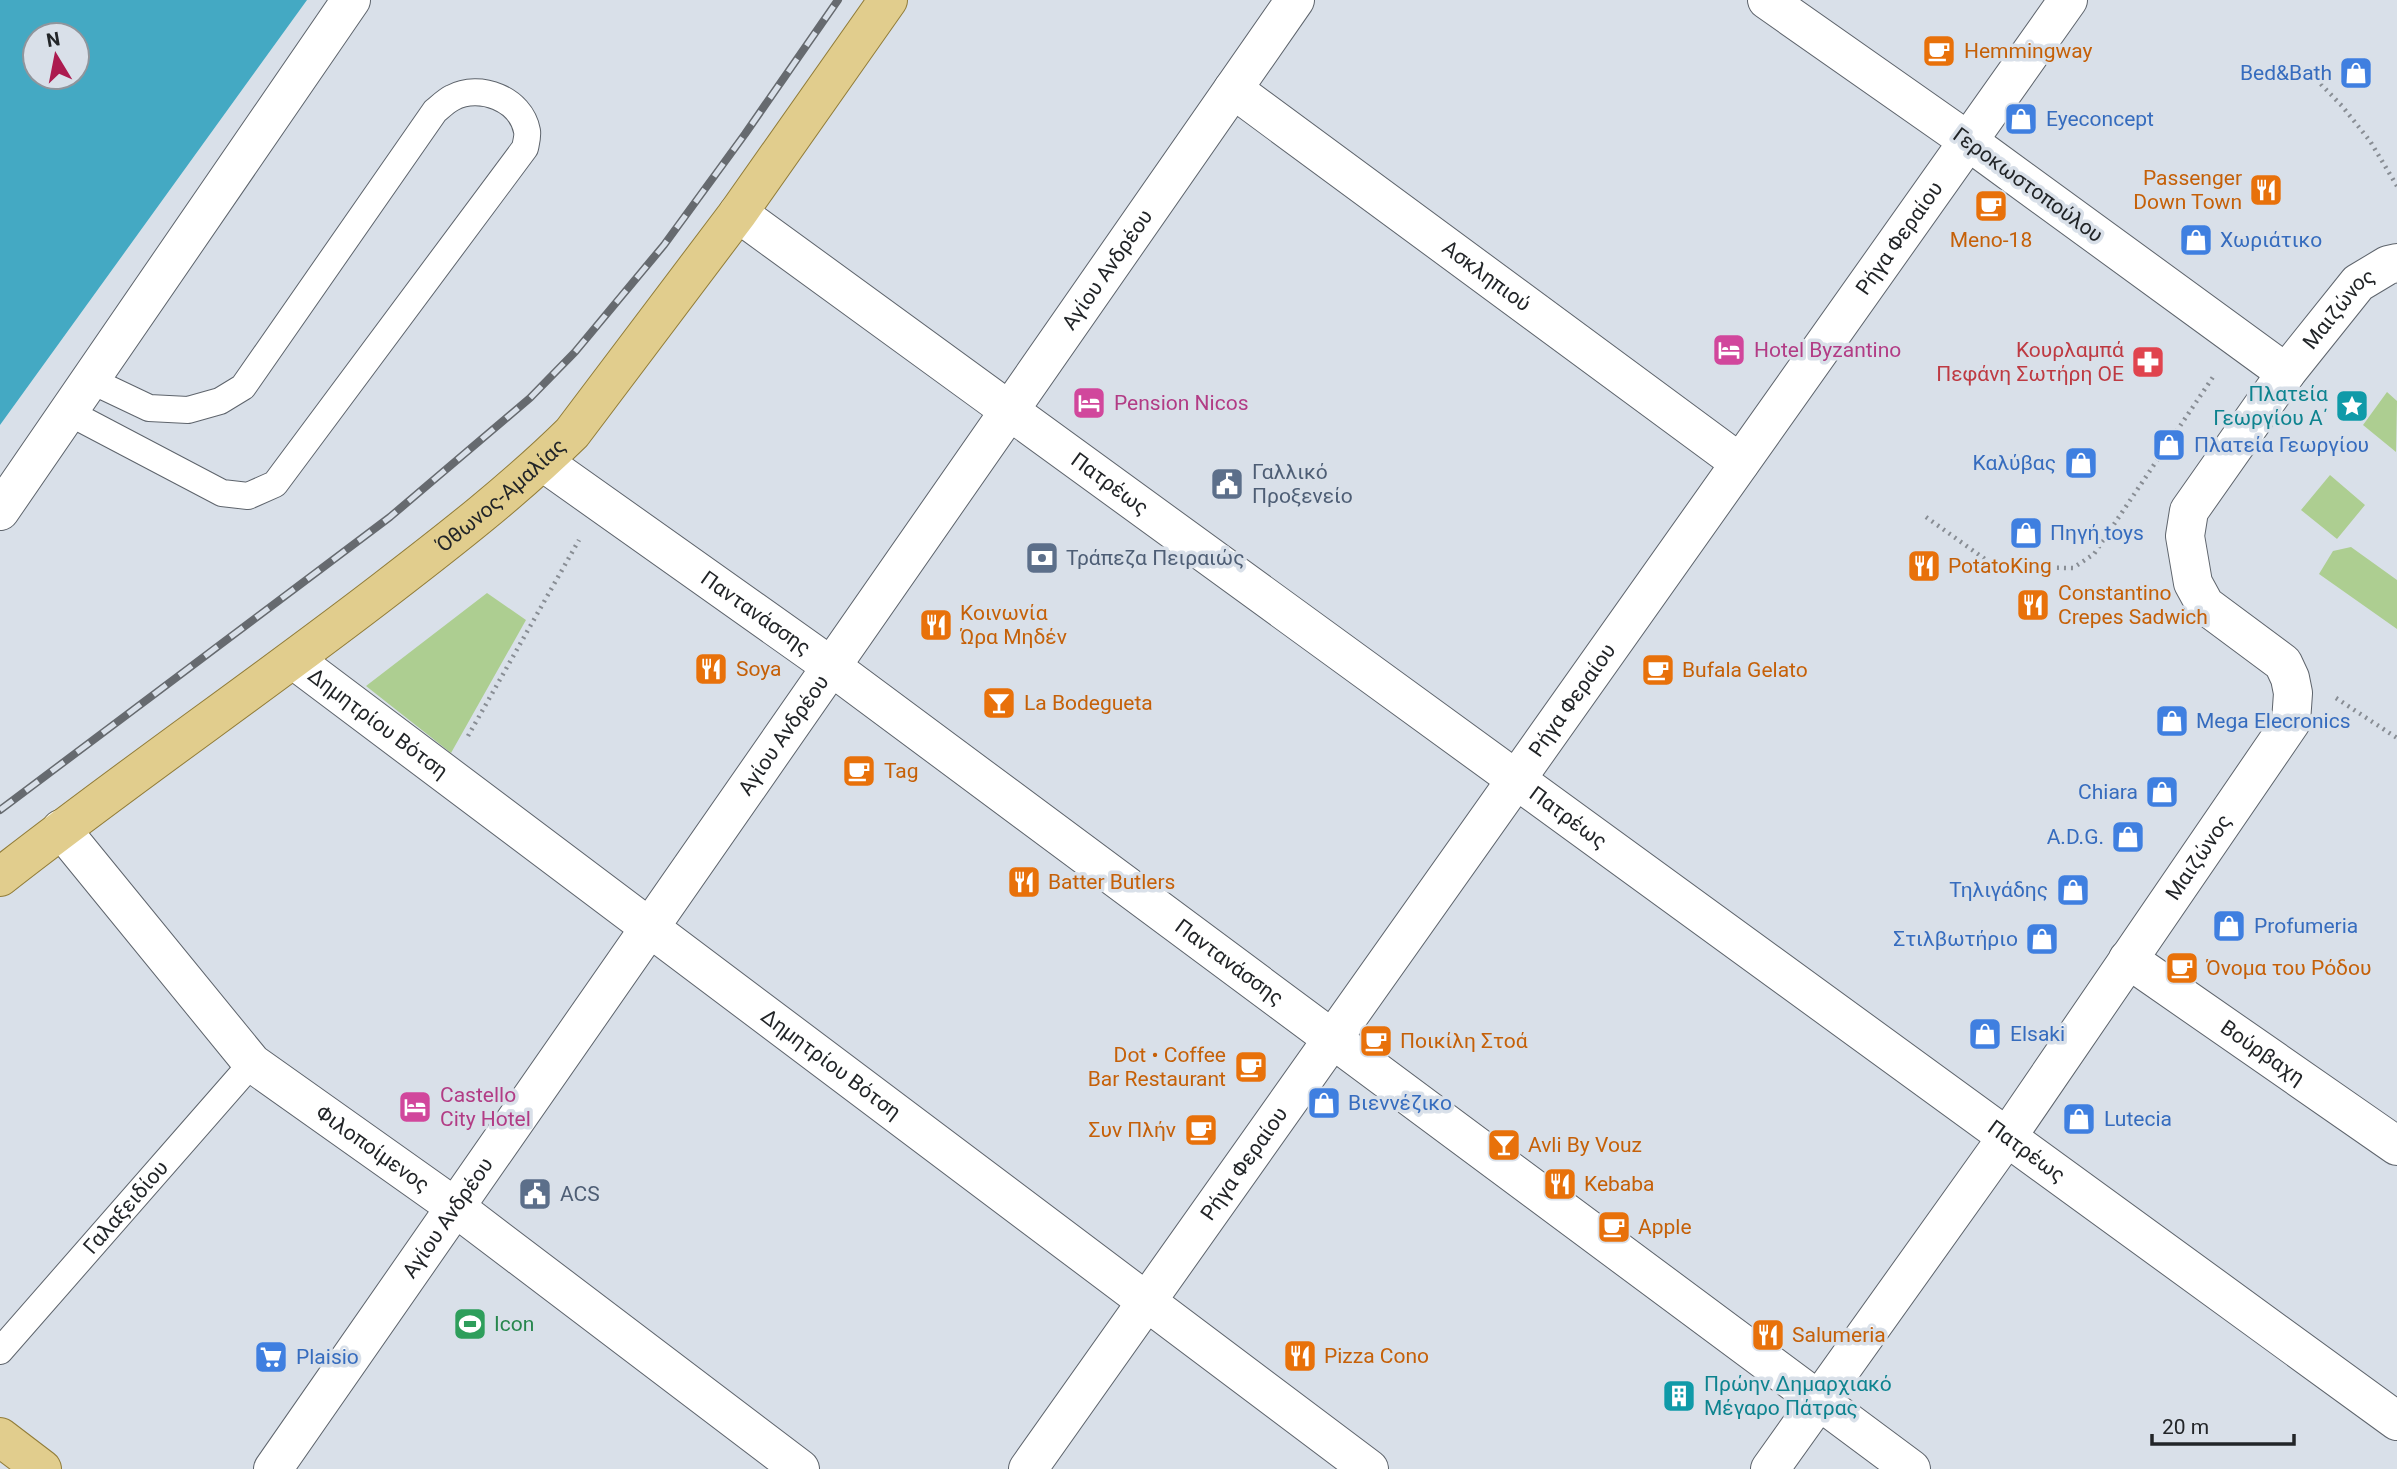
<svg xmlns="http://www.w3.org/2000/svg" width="2397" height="1469" viewBox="0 0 2397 1469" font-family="Roboto,sans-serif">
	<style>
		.green { fill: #adce91 }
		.water { fill: #44a9c3; fill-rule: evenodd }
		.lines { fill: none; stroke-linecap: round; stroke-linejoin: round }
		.service-casing { stroke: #5e646c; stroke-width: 28 }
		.pedestrian-casing { stroke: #5e646c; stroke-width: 40 }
		.minor-casing { stroke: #5e646c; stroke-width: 40 }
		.tertiary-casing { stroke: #5e646c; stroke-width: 40 }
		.secondary-casing { stroke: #5e646c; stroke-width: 40 }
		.primary-casing { stroke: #917c38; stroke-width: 40 }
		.path { stroke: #888d94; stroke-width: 4.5; stroke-dasharray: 2 5; stroke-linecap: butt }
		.service { stroke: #fff; stroke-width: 26 }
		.pedestrian { stroke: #fff; stroke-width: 38 }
		.minor { stroke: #fff; stroke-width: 38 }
		.tertiary { stroke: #fff; stroke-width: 38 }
		.secondary { stroke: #fff; stroke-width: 38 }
		.primary { stroke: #e1cd8d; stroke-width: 38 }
		.rail-casing { stroke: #666a6f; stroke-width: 8 }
		.rail { stroke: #d9e0e9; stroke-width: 5; stroke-dasharray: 16; stroke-linecap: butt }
		.labels { text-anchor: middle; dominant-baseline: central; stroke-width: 7; stroke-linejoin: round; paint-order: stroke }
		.food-label { font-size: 21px; fill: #c56008; stroke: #d9e0e9; text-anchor: start }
		.shop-label { font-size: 21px; fill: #366cbe; stroke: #d9e0e9; text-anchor: start }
		.street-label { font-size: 21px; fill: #222528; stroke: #d9e0e9 }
		.hotel-label { font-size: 21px; fill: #b23c85; stroke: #d9e0e9; text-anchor: start }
		.health-label { font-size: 21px; fill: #be3a42; stroke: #d9e0e9; text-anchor: end }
		.culture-label { font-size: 21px; fill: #0d838f; stroke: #d9e0e9; text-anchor: end }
		.service-label { font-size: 21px; fill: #4e5e75; stroke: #d9e0e9; text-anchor: start }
		.leisure-label { font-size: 21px; fill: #27864d; stroke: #d9e0e9; text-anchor: start }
	</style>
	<rect width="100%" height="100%" fill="#d9e0e9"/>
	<path class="green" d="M2387,392L2397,401L2396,452L2363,425Z
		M2330,475L2365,505L2337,539L2301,510Z
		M2351,547L2397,580V629L2319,574L2333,551Z
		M487,593L526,620L451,753L366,686Z"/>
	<path class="water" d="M0,0H307L0,425ZM35,35H77V77H35Z"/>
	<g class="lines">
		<defs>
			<g id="service">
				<path d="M68,412L222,493L248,496L275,484L525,148C526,143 528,136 527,131C521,99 480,83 452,98C446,101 440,107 435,111L243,387L220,401L188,410L149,408L90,380"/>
				<path id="s1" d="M0,1351L252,1063"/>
			</g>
			<g id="pedestrian">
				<path id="s2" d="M1233,89L1740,463"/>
				<path d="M1968,141L2286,373"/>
				<path id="s3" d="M832,667L1911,1469"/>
				<path id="s4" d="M2128,959L2397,1146"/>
				<path id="s5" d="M1028,1469L2068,0"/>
				<path id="s6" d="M1770,1469L2007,1137L2291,722L2293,693L2290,678L2283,663L2205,605L2193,583L2185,536L2189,511L2286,373L2358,283L2388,265L2397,263"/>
			</g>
			<g id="minor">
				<path d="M1767,0L1968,141"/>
				<path id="s7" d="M543,462L832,667"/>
				<path d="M0,511L351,0"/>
			</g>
			<g id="tertiary">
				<path id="s8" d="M294,660L1369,1469"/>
				<path id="s9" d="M61,829L252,1063L455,1207L800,1469"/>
			</g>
			<g id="secondary">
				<path id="s10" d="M738,213L2397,1421"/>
				<path id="s11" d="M273,1469L1295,0"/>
			</g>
			<g id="primary">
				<path id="s12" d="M0,877C126,778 259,687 386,589C451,539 514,490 572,433L738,213L888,0"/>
				<path d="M0,1437L42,1469"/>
			</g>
		</defs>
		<use href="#service" class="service-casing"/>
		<use href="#pedestrian" class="pedestrian-casing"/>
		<use href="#minor" class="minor-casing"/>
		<use href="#tertiary" class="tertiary-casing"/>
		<use href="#secondary" class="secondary-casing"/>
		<use href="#primary" class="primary-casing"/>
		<path class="path" d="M2311,74L2342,106L2370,141L2397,186
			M1926,517L1996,567L2073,568L2094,554L2215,374
			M2336,698L2397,738
			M468,736L579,540"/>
		<use href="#service" class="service"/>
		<use href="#pedestrian" class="pedestrian"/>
		<use href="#minor" class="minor"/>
		<use href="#tertiary" class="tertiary"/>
		<use href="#secondary" class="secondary"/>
		<use href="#primary" class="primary"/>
		<defs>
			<path id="rail" d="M0,810L390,517L530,398L575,352L664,245L745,134L838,0"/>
		</defs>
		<use href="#rail" class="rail-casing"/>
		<use href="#rail" class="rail"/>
	</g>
	<defs>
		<symbol id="cafe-square" viewBox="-11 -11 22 22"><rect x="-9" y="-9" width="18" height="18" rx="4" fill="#e8710a" stroke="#d9e0e9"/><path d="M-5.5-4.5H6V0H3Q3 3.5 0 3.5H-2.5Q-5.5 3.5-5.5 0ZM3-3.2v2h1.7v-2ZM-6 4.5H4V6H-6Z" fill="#fff"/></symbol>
		<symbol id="shop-square" viewBox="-11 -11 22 22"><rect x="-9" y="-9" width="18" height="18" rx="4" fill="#3f7fe0" stroke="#d9e0e9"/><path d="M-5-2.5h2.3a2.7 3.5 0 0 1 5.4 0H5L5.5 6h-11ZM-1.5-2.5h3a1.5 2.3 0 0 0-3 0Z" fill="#fff"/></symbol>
		<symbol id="restaurant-square" viewBox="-11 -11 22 22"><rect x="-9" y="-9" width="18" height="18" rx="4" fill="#e8710a" stroke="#d9e0e9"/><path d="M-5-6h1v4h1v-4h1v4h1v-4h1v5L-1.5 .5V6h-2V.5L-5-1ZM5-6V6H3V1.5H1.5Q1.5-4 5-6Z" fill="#fff"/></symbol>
		<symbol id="hotel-square" viewBox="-11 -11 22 22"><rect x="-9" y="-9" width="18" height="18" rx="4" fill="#d1479c" stroke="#d9e0e9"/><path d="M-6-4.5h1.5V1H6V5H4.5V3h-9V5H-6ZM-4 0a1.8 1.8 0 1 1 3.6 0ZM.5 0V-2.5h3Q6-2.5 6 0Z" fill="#fff"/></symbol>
		<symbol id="pharmacy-square" viewBox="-11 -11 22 22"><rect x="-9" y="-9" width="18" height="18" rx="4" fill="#e0444e" stroke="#d9e0e9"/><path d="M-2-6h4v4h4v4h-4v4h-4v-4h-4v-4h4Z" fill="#fff"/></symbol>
		<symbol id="sight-square" viewBox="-11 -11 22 22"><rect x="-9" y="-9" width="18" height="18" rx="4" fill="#0f9aa8" stroke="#d9e0e9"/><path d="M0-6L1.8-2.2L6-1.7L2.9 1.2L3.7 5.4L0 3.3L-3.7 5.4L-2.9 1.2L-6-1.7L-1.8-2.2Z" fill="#fff"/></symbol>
		<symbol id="civic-square" viewBox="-11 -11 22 22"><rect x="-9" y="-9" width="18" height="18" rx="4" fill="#5c6f8a" stroke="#d9e0e9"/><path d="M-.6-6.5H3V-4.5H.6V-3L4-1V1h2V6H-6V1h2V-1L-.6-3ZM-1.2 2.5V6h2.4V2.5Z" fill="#fff"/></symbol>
		<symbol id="bank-square" viewBox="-11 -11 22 22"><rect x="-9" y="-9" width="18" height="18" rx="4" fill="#5c6f8a" stroke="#d9e0e9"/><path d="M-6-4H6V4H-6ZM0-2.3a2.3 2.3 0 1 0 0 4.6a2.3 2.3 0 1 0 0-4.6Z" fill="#fff"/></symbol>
		<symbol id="bar-square" viewBox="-11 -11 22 22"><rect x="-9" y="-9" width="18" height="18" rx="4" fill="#e8710a" stroke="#d9e0e9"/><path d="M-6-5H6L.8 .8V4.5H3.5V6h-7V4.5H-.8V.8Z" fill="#fff"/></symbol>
		<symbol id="stadium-square" viewBox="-11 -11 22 22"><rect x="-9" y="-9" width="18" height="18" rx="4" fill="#2e9e5b" stroke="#d9e0e9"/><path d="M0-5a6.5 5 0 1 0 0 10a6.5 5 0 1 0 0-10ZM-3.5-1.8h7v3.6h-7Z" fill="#fff"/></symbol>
		<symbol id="supermarket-square" viewBox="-11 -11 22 22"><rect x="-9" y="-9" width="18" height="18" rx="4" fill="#3f7fe0" stroke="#d9e0e9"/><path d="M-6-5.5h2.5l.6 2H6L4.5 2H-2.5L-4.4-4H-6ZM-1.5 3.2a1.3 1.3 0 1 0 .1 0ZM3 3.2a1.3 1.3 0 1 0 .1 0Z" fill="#fff"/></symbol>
		<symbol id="building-square" viewBox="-11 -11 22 22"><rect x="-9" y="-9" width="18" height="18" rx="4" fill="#0f9aa8" stroke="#d9e0e9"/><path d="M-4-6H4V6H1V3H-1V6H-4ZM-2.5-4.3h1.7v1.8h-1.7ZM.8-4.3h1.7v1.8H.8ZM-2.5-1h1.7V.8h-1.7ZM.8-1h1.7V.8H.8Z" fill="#fff"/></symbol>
	</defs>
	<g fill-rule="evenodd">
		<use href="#cafe-square" x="1920" y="32" width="38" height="38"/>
		<use href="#shop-square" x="2337" y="54" width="38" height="38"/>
		<use href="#shop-square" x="2002" y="100" width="38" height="38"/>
		<use href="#restaurant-square" x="2247" y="171" width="38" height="38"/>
		<use href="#cafe-square" x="1972" y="187" width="38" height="38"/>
		<use href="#shop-square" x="2177" y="221" width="38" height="38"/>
		<use href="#hotel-square" x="1710" y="331" width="38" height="38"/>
		<use href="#pharmacy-square" x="2129" y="343" width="38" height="38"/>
		<use href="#hotel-square" x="1070" y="384" width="38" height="38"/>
		<use href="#sight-square" x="2333" y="387" width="38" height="38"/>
		<use href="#shop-square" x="2150" y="426" width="38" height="38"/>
		<use href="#shop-square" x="2062" y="444" width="38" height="38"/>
		<use href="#civic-square" x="1208" y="465" width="38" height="38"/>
		<use href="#shop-square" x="2007" y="514" width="38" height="38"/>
		<use href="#bank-square" x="1023" y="539" width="38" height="38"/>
		<use href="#restaurant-square" x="1905" y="547" width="38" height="38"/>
		<use href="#restaurant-square" x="2014" y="586" width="38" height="38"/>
		<use href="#restaurant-square" x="917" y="606" width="38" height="38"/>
		<use href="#restaurant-square" x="692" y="650" width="38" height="38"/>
		<use href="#cafe-square" x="1639" y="651" width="38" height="38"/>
		<use href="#bar-square" x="980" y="684" width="38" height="38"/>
		<use href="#shop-square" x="2153" y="702" width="38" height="38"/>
		<use href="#cafe-square" x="840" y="752" width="38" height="38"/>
		<use href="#shop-square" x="2143" y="773" width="38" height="38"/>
		<use href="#shop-square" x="2109" y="818" width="38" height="38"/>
		<use href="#restaurant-square" x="1005" y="863" width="38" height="38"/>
		<use href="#shop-square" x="2054" y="871" width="38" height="38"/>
		<use href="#shop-square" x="2210" y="907" width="38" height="38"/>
		<use href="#shop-square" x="2023" y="920" width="38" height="38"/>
		<use href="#cafe-square" x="2163" y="949" width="38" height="38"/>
		<use href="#shop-square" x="1966" y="1015" width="38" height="38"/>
		<use href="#cafe-square" x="1357" y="1022" width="38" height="38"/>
		<use href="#cafe-square" x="1232" y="1048" width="38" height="38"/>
		<use href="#shop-square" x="1305" y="1084" width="38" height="38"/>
		<use href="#hotel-square" x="396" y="1088" width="38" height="38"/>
		<use href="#shop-square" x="2060" y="1100" width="38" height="38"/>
		<use href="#cafe-square" x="1182" y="1111" width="38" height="38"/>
		<use href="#bar-square" x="1485" y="1126" width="38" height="38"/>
		<use href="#restaurant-square" x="1541" y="1165" width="38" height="38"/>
		<use href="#civic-square" x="516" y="1175" width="38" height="38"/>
		<use href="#cafe-square" x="1595" y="1208" width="38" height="38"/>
		<use href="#stadium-square" x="451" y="1305" width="38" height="38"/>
		<use href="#restaurant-square" x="1749" y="1316" width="38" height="38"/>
		<use href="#restaurant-square" x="1281" y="1337" width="38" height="38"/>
		<use href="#supermarket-square" x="252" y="1338" width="38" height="38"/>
		<use href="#building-square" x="1660" y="1377" width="38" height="38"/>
	</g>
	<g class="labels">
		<g class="food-label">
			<text x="1964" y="51">Hemmingway</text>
			<text x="2242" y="178" text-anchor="end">Passenger<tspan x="2242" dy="24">Down Town</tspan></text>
			<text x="1991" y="240" text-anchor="middle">Meno-18</text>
			<text x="1948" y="566">PotatoKing</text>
			<text x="2058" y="593">Constantino<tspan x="2058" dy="24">Crepes Sadwich</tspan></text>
			<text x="960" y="613">Κοινωνία<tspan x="960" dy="24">Ώρα Μηδέν</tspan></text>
			<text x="736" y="669">Soya</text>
			<text x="1682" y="670">Bufala Gelato</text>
			<text x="1024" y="703">La Bodegueta</text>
			<text x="884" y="771">Tag</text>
			<text x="1048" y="882">Batter Butlers</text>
			<text x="2206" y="968">Όνομα του Ρόδου</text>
			<text x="1400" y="1041">Ποικίλη Στοά</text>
			<text x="1226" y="1055" text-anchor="end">Dot • Coffee<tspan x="1226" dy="24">Bar Restaurant</tspan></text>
			<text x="1176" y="1130" text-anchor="end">Συν Πλήν</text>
			<text x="1528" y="1145">Avli By Vouz</text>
			<text x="1584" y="1184">Kebaba</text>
			<text x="1638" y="1227">Apple</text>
			<text x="1792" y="1335">Salumeria</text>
			<text x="1324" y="1356">Pizza Cono</text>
		</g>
		<g class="shop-label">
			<text x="2332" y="73" text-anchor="end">Bed&amp;Bath</text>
			<text x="2046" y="119">Eyeconcept</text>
			<text x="2220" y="240">Χωριάτικο</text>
			<text x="2194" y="445">Πλατεία Γεωργίου</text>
			<text x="2056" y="463" text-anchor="end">Καλύβας</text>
			<text x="2050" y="533">Πηγή toys</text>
			<text x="2196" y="721">Mega Elecronics</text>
			<text x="2138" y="792" text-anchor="end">Chiara</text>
			<text x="2104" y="837" text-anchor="end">A.D.G.</text>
			<text x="2048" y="890" text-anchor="end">Τηλιγάδης</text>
			<text x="2254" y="926">Profumeria</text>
			<text x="2018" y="939" text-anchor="end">Στιλβωτήριο</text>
			<text x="2010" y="1034">Elsaki</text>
			<text x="1348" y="1103">Βιεννέζικο</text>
			<text x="2104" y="1119">Lutecia</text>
			<text x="296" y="1357">Plaisio</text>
		</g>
		<g class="street-label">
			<text transform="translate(2028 185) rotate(36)">Γεροκωστοπούλου</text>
			<text stroke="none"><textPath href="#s5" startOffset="1508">Ρήγα Φεραίου</textPath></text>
			<text stroke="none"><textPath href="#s11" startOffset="1461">Αγίου Ανδρέου</textPath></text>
			<text stroke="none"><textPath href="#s2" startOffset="315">Ασκληπιού</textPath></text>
			<text stroke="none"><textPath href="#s6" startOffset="1419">Μαιζώνος</textPath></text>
			<text stroke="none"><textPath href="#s10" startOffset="460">Πατρέως</textPath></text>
			<text stroke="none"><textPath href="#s12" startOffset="630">Όθωνος-Αμαλίας</textPath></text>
			<text stroke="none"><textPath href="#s7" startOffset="261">Παντανάσσης</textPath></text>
			<text stroke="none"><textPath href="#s5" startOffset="942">Ρήγα Φεραίου</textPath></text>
			<text stroke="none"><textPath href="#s8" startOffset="105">Δημητρίου Βότση</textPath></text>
			<text stroke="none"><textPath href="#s11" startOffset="894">Αγίου Ανδρέου</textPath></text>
			<text stroke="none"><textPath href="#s10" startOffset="1027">Πατρέως</textPath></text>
			<text stroke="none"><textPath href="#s6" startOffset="747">Μαιζώνος</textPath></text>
			<text stroke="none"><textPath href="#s3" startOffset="495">Παντανάσσης</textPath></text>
			<text stroke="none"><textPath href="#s4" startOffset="164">Βούρβαχη</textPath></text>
			<text stroke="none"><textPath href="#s8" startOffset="672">Δημητρίου Βότση</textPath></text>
			<text stroke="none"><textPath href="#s9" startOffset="450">Φιλοποίμενος</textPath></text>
			<text stroke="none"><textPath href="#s10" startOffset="1594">Πατρέως</textPath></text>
			<text stroke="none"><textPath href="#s5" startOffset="374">Ρήγα Φεραίου</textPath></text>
			<text stroke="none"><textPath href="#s1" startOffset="191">Γαλαξειδίου</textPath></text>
			<text stroke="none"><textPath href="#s11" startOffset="306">Αγίου Ανδρέου</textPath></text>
		</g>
		<g class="hotel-label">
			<text x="1754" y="350">Hotel Byzantino</text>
			<text x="1114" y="403">Pension Nicos</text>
			<text x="440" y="1095">Castello<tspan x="440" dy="24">City Hotel</tspan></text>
		</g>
		<g class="health-label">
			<text x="2124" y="350">Κουρλαμπά<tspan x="2124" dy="24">Πεφάνη Σωτήρη ΟΕ</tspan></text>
		</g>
		<g class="culture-label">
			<text x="2328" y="394">Πλατεία<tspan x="2328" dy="24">Γεωργίου Α΄</tspan></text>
			<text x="1704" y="1384" text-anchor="start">Πρώην Δημαρχιακό<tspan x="1704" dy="24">Μέγαρο Πάτρας</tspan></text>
		</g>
		<g class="service-label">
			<text x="1252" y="472">Γαλλικό<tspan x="1252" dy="24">Προξενείο</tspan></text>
			<text x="1066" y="558">Τράπεζα Πειραιώς</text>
			<text x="560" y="1194">ACS</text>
		</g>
		<g class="leisure-label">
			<text x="494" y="1324">Icon</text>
		</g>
	</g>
	<g transform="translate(56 56) rotate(350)"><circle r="33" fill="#d9e0e9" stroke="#90959c" stroke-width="2"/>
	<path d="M0-5L12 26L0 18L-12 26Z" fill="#ac1b4f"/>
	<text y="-10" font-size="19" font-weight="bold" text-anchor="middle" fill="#222528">N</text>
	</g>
	<path d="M2152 1434v10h142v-10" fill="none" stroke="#222528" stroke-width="3.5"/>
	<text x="2162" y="1434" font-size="21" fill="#222528" stroke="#d9e0e9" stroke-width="5" paint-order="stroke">20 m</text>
</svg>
